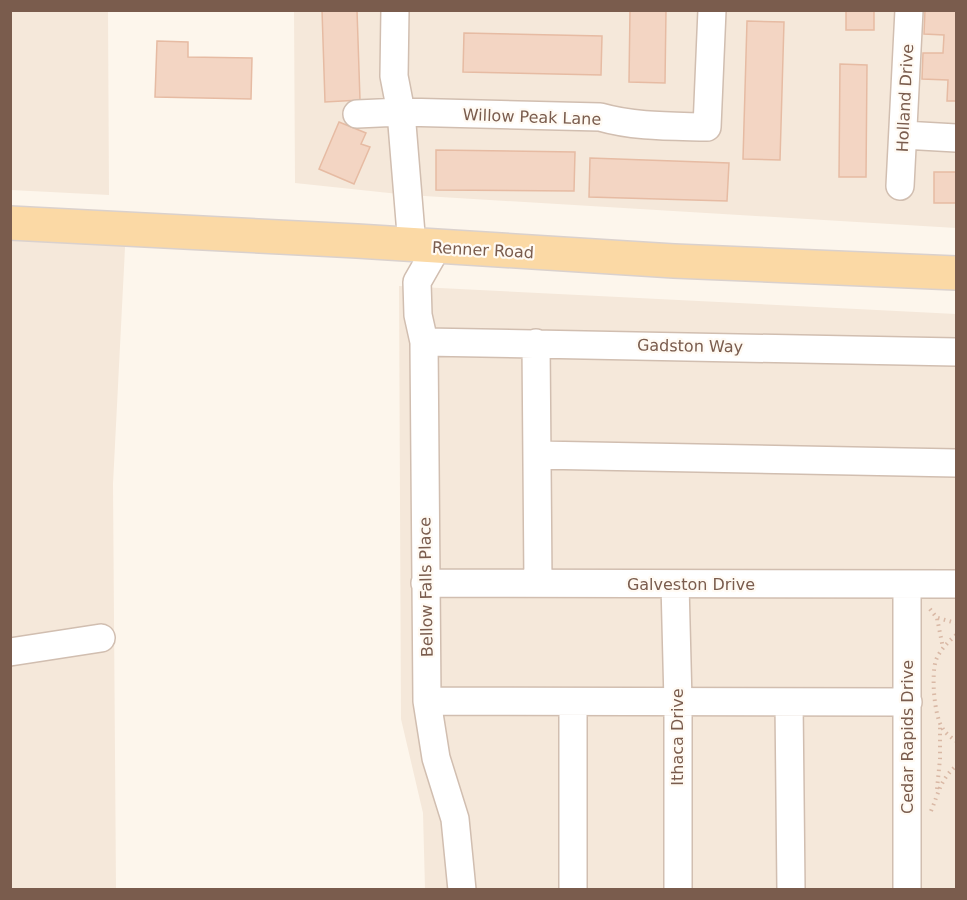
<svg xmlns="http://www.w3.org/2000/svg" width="967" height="900" viewBox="0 0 967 900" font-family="'DejaVu Sans',sans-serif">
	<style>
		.residential { fill: #f5e8da }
		.building { fill: #f3d5c3; stroke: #e6bba3; stroke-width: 1.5 }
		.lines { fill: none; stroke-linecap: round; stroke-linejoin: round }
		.minor-casing { stroke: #d1beb0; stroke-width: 30 }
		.major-casing { stroke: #dad1cd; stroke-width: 36 }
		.path { stroke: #d9b8a5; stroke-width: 4; stroke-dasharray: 1.5 4.5; stroke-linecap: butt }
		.minor { stroke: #fff; stroke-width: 27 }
		.major { stroke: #fbd9a5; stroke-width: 33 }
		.labels { text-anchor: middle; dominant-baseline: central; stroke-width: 4.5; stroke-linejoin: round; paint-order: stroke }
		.street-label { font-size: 16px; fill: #7a5c4d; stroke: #fffaf3 }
	</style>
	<rect width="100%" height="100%" fill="#fdf6ec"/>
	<path class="residential" d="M11,10L108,11L109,195L11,190Z
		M294,11H956V228L408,195L295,183Z
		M11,223L126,228L113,484L116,889L11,890Z
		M399,286L956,314V889H425L423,813L401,719Z"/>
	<path class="building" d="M322,10H357L360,100L325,102Z
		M630,10H666L665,83L629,82Z
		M846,10H874V30H846Z
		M925,10H956V101H947L948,80L922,79L923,53H943L944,35L924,34Z
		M747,21L784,22L780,160L743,159Z
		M464,33L602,36L601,75L463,72Z
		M157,41L188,42V57L252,58L251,99L155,97Z
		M840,64L867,65L866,177H839Z
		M339,122L366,133L361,144L370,147L354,184L319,169Z
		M436,150L575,152L574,191L436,190Z
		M590,158L729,163L727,201L589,197Z
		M934,172H956V203H934Z"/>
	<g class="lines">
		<defs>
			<path id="minor" d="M395,10L394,76L401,112L412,246
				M357,114L401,112L600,117C635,127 671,126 707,127L712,10
				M903,135L956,138
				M900,186L909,10
				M437,247L417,282L418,315L424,342L427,701L436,758L455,819L462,890
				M424,342L956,352
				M536,343L538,583
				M537,455L956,463
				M425,583L956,584
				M675,584L678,702V890
				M907,584V890
				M10,652L101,638
				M427,701L908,702
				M573,702V890
				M789,702L791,890"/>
			<path id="major" d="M10,223L357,241L674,261L956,273"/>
		</defs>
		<use href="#minor" class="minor-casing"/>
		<use href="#major" class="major-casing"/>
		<path class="path" d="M930,609L937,618L943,648
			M938,618L956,623
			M956,635C948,642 940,650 936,660C931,674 934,717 943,729C946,734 952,738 956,741
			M937,789L940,759V725
			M931,811C939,792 940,780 956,766"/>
		<use href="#minor" class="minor"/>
		<use href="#major" class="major"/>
	</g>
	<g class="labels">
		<g class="street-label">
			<text transform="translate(905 98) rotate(-87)">Holland Drive</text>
			<text transform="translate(532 117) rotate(2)">Willow Peak Lane</text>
			<text transform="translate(483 250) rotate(3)">Renner Road</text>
			<text transform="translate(690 346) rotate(1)">Gadston Way</text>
			<text x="691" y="584">Galveston Drive</text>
			<text transform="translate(426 587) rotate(-91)">Bellow Falls Place</text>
			<text transform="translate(677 737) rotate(-90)">Ithaca Drive</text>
			<text transform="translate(907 737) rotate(-90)">Cedar Rapids Drive</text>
		</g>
	</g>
	<rect width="967" height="900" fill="none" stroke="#7a5c4d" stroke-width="24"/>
</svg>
